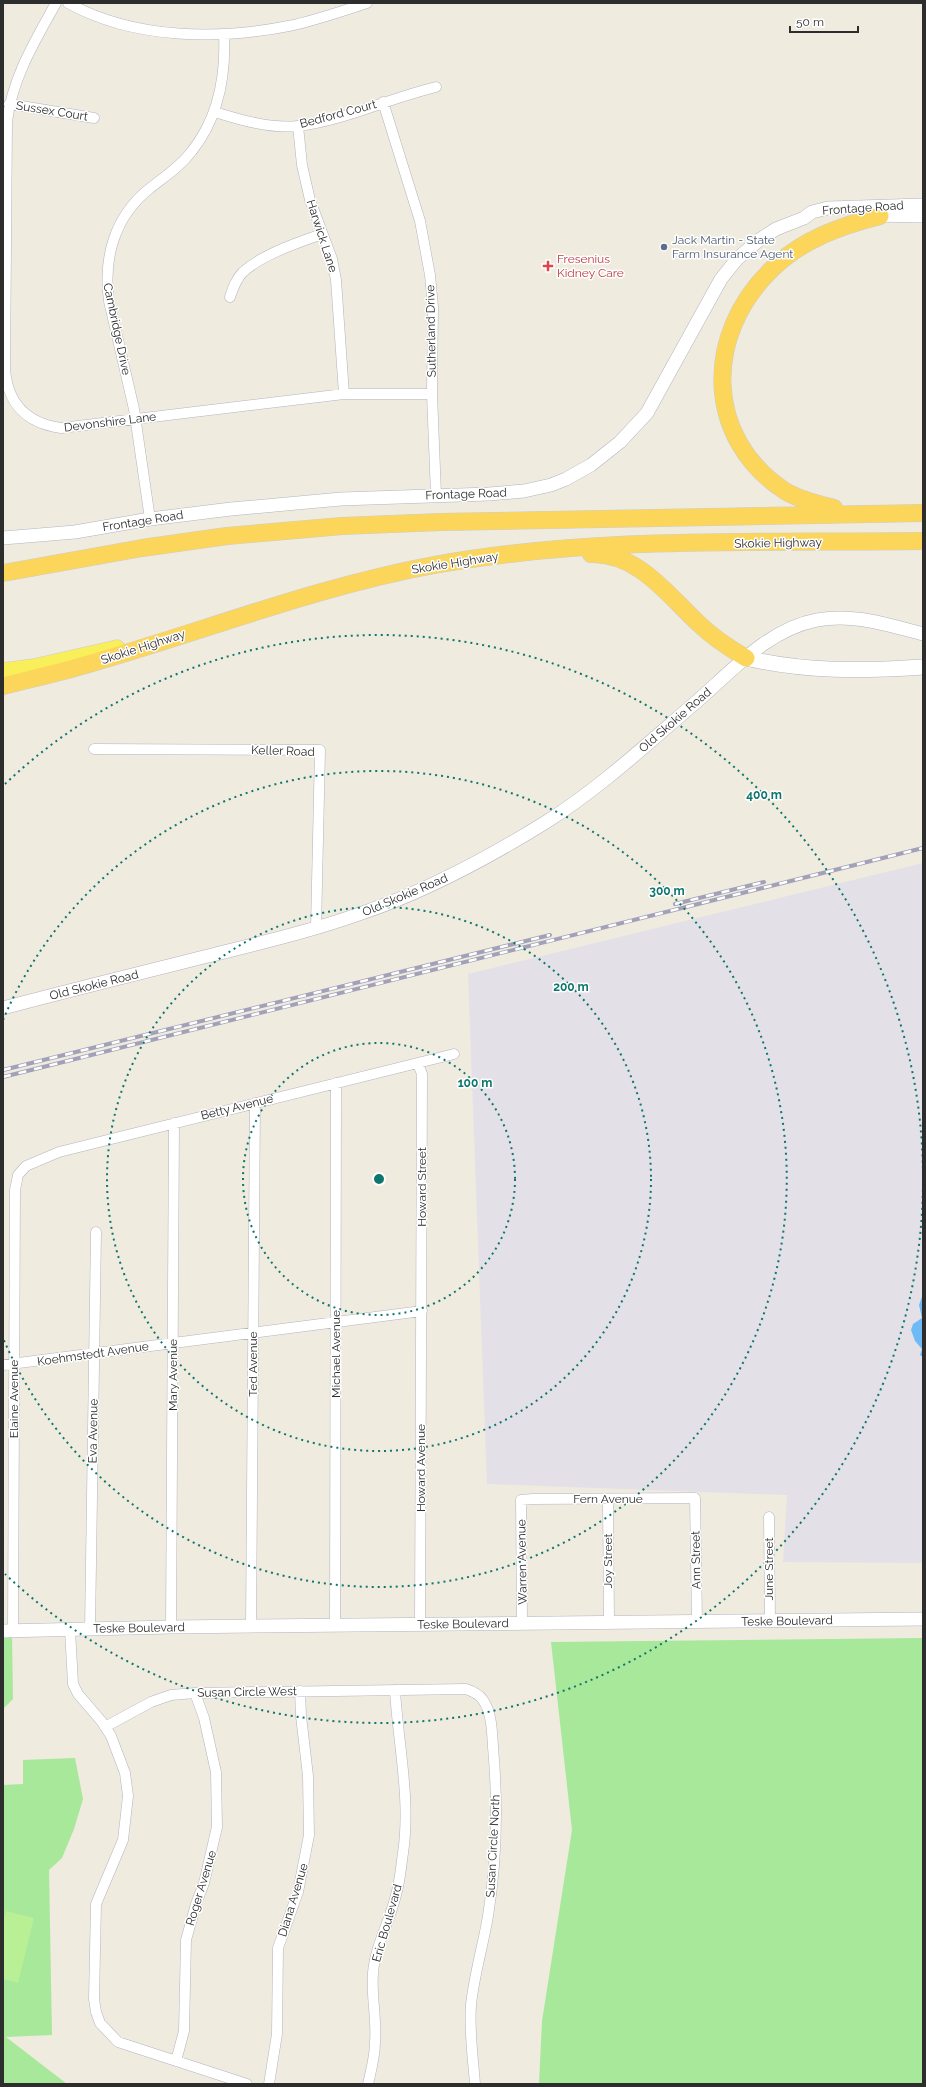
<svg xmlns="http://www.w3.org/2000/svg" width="926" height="2087" viewBox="0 0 926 2087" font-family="Raleway,sans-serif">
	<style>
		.industrial { fill: #e3e0e8 }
		.green { fill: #a7e89a }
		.pitch { fill: #b9ef95 }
		.water { fill: #6ebaf5 }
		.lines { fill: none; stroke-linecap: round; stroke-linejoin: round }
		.minor-casing { stroke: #b3b3c1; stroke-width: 11 }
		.tertiary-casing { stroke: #b3b3c1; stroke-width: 14 }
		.secondary-casing { stroke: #b3b3c1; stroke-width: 16 }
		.primary-casing { stroke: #cdcdcd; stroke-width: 17 }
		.trunk-casing { stroke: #cdcdcd; stroke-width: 18 }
		.minor { stroke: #fff; stroke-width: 10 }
		.tertiary { stroke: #fff; stroke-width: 13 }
		.secondary { stroke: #fff; stroke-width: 15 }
		.primary { stroke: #f8ef5b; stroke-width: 16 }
		.trunk { stroke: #fcd65b; stroke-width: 17 }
		.rail-casing { stroke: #a2a1b8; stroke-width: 4 }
		.rail { stroke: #fff; stroke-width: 2.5; stroke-dasharray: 8; stroke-linecap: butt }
		.ring { fill: none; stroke: #0f766e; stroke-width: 2; stroke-dasharray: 2 4 }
		.service-dot { fill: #5c6f8a; stroke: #fff; stroke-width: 1.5 }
		.health-dot { fill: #e0444e; stroke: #fff; stroke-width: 1.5 }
		.labels { text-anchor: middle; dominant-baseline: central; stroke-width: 3; stroke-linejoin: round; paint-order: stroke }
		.street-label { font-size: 12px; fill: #2d2d2d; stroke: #fff }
		.service-label { font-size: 12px; fill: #4e5e75; stroke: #fff; text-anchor: start }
		.health-label { font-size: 12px; fill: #be3a42; stroke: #fff; text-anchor: start }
		.centre { fill: #0f766e; stroke: #fff; stroke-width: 2 }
		.ring-label { font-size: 12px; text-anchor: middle; font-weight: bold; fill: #0f766e; stroke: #fff; stroke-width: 3; stroke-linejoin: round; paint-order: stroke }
	</style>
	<rect width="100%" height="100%" fill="#efebdf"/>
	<path class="industrial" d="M923,863V1563L783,1562L787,1495L487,1484L468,974Z"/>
	<path class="green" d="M3,1636H12L13,1699L3,1709Z
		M923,1638V2084H539L542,2021L572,1830L551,1642Z
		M75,1758L83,1799L74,1829L62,1858L49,1870L52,2035L6,2037L67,2084H3V1785L23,1784V1760Z"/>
	<path class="pitch" d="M6,1911L34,1918L18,1983L3,1979V1921Z"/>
	<path class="water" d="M923,1294V1357L920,1355L922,1349L915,1341L911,1330L913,1324L922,1318L919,1305Z"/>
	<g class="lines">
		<defs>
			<path id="minor" d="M56,3C35,41 12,78 7,122L5,368C7,403 26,423 61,428L344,394H432
				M68,3C135,40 220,40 294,25C319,19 343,11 367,3
				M383,102L420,221L430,275L433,307L432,394L436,495
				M9,104L94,118
				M215,112C241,120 270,129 298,126C345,120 390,98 436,87
				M298,126L302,165L310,200L332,259L336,280L344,394
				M230,297C233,288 236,279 243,272C263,254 297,243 322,234
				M150,519L134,409L109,301C103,259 114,217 149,189C164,177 180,167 192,151C219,117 226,76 224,34
				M94,749L320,750L316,928
				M418,1064L422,1074L420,1624
				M3,1365L422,1311
				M608,1499L609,1623
				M769,1517L770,1621
				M522,1623L521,1500L533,1499L695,1498L697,1621
				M251,1626L255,1103
				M335,1626L336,1083
				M171,1627L174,1123
				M90,1629L96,1232
				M70,1630L73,1684L78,1694L102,1722L111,1736L125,1773L128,1796L123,1840L96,1904L94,1999L96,2012L100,2023L118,2042L247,2084
				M13,1631L15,1190L18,1175L26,1166L59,1152L454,1054
				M105,1727L151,1702L171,1695L195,1693L466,1689C472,1691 479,1694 483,1700C492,1713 492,1732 493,1747C498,1803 497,1860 488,1916C483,1946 474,1975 471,2005C469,2031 473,2058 475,2084
				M176,2061L184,2031L186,1940L196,1904L204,1883L217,1827L216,1772L204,1718L195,1693
				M269,2084L277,2034L278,1948L298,1892L309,1835L308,1776L301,1716L300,1691
				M368,2084C371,2070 375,2057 375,2042C377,2019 371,1996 373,1973C375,1946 390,1921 396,1895C400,1881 401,1867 403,1853C411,1799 398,1744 395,1690"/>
			<path id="tertiary" d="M871,215L923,216
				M3,538L75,532L150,519L231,509L341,499L489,494L524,491L551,485L566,479L591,465L620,442L647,413L721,279L737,259L759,240L776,229L804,218L812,212L828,208L923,205
				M3,1008C71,990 140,973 208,956C260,943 312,931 362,913C427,891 488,858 546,822C600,788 647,744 695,703C731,672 768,629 817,620C854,613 888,625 923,634
				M3,1631L171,1627L923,1619"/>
			<path id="secondary" d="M746,658C804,672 864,671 923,667"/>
			<path id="primary" d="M3,671L34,667L117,648"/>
			<path id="trunk" d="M834,508C818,504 800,500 785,491C704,438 704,335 771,270C801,240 840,226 880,216
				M591,554C638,553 667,594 697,622C712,637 729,648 746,658
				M3,573L142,548L227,536L342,526L441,522L923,513
				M3,686C30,679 58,673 85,665C202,632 315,587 434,565C594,536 760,543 923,541"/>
		</defs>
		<use href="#minor" class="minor-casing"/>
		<use href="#tertiary" class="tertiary-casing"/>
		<use href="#secondary" class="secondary-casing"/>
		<use href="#primary" class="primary-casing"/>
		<use href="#trunk" class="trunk-casing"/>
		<use href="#minor" class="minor"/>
		<use href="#tertiary" class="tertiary"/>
		<use href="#secondary" class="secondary"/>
		<use href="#primary" class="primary"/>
		<use href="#trunk" class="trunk"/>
		<defs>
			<path id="rail" d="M675,904L764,882
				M3,1070L550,935
				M3,1077L923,848"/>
		</defs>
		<use href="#rail" class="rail-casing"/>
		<use href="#rail" class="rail"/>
	</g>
	<g class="ring">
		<circle cx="379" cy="1179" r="136"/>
		<circle cx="379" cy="1179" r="272"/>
		<path d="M3 1020A408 408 0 1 1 3 1338"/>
		<path d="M923 1184A544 544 0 0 1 5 1574M5 784A544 544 0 0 1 923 1174"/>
	</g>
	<circle class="service-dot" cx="664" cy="247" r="4"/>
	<path class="health-dot" d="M546 260h4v4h4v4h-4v4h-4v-4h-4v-4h4z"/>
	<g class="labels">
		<g class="street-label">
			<text transform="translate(52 111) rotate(9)">Sussex Court</text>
			<text transform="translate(338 114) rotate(-15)">Bedford Court</text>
			<text transform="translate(863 208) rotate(-4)">Frontage Road</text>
			<text transform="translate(322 236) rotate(72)">Harwick Lane</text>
			<text transform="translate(117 329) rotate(78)">Cambridge Drive</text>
			<text transform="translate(431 331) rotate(-91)">Sutherland Drive</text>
			<text transform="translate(110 422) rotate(-7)">Devonshire Lane</text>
			<text transform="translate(466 494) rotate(-2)">Frontage Road</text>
			<text transform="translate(143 521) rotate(-9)">Frontage Road</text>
			<text transform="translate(778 543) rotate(-1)">Skokie Highway</text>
			<text transform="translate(455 563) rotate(-9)">Skokie Highway</text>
			<text transform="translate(143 647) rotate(-18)">Skokie Highway</text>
			<text transform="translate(675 720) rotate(-41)">Old Skokie Road</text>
			<text transform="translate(283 751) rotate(2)">Keller Road</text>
			<text transform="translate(405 895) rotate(-23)">Old Skokie Road</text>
			<text transform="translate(94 985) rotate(-14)">Old Skokie Road</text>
			<text transform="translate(237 1107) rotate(-14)">Betty Avenue</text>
			<text transform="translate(422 1187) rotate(-90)">Howard Street</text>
			<text transform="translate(93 1354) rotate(-8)">Koehmstedt Avenue</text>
			<text transform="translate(336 1354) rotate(-90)">Michael Avenue</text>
			<text transform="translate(253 1364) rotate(-90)">Ted Avenue</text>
			<text transform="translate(173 1375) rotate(-90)">Mary Avenue</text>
			<text transform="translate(14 1399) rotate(-90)">Elaine Avenue</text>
			<text transform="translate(93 1431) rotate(-89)">Eva Avenue</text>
			<text transform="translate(421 1468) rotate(-90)">Howard Avenue</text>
			<text x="608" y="1499">Fern Avenue</text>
			<text transform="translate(696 1560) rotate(-91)">Ann Street</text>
			<text transform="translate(608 1561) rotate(-90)">Joy Street</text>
			<text transform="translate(522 1562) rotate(-91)">Warren Avenue</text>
			<text transform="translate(769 1569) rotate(-90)">June Street</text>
			<text transform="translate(787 1621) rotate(-1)">Teske Boulevard</text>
			<text transform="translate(463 1624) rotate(-1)">Teske Boulevard</text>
			<text transform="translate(139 1628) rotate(-1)">Teske Boulevard</text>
			<text transform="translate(247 1692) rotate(-1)">Susan Circle West</text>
			<text transform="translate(493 1846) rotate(-87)">Susan Circle North</text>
			<text transform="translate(201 1888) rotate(-73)">Roger Avenue</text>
			<text transform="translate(293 1900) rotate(-73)">Diana Avenue</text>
			<text transform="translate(387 1923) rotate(-74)">Eric Boulevard</text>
		</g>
		<g class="service-label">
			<text x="672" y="240">Jack Martin - State<tspan x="672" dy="14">Farm Insurance Agent</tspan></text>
		</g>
		<g class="health-label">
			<text x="557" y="259">Fresenius<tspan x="557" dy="14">Kidney Care</tspan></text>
		</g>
	</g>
	<circle cx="379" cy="1179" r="6" class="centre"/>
	<g class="ring-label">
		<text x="764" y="799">400 m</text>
		<text x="667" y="895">300 m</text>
		<text x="571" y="991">200 m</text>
		<text x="475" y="1087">100 m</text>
	</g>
	<rect width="926" height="2087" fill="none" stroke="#2d2d2d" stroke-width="8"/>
	<path d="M790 26v6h68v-6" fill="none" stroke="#2d2d2d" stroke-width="2"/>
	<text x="796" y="26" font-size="12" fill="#2d2d2d" stroke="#ffffff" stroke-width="3" paint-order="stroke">50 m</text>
</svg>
